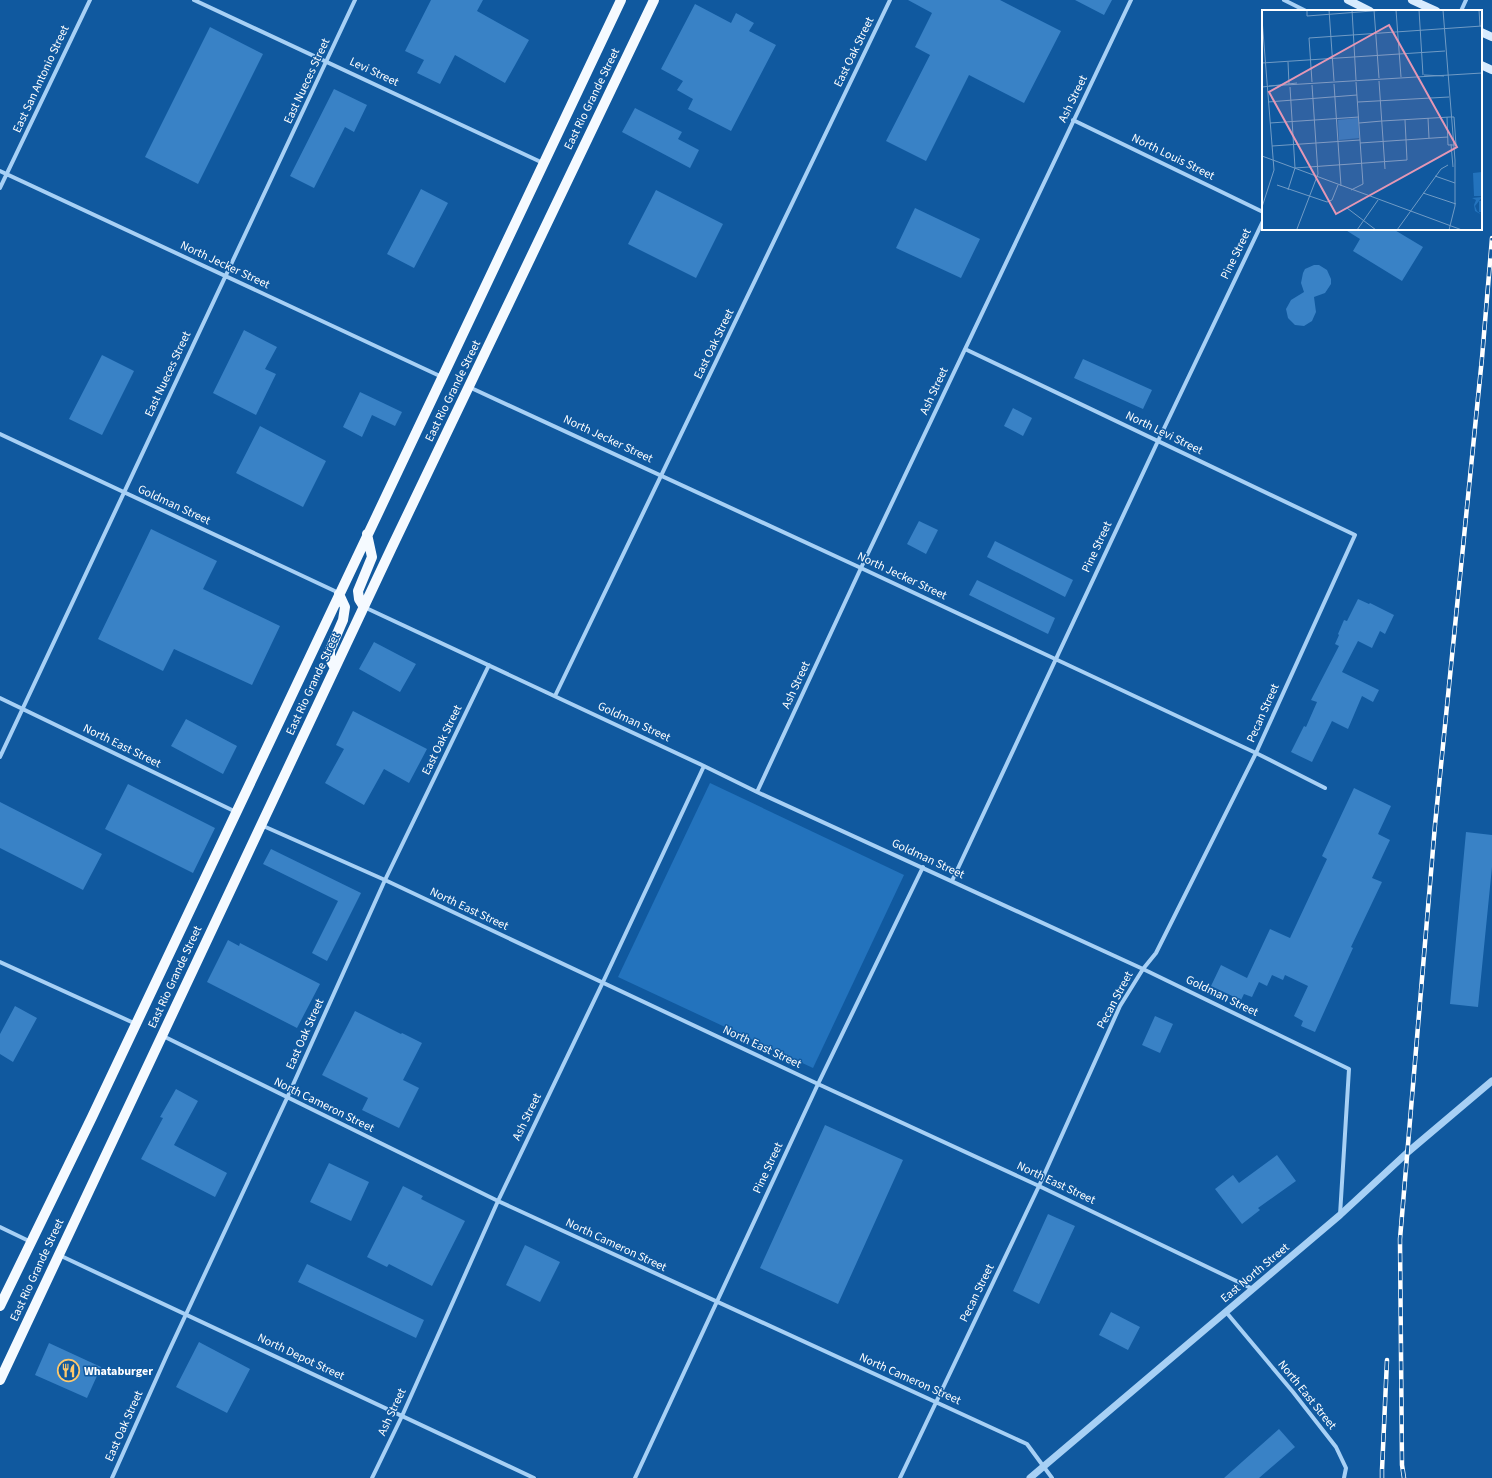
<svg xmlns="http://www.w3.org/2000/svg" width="1492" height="1478" viewBox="0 0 1492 1478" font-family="'Source Sans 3',sans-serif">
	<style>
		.green { fill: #2373bd }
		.building { fill: #3982c6 }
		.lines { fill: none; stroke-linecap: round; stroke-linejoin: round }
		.minor { stroke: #a7d0f5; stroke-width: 4 }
		.tertiary { stroke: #a7d0f5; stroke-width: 7 }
		.secondary { stroke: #d7ebfe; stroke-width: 8 }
		.primary { stroke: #f5faff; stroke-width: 10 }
		.rail-casing { stroke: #fff; stroke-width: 4.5 }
		.rail { stroke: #10599f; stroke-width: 3; stroke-dasharray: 9; stroke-linecap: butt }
		.labels { text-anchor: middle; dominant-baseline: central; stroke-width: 3; stroke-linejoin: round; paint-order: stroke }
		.street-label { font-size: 12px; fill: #fff; stroke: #10599f }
		.poi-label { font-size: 12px; font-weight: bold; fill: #fff; stroke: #10599f; text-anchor: start }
		.inset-road { fill: none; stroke: #709bc5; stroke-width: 1 }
		.view { fill: #e497b5; fill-opacity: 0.15; stroke: #e497b5; stroke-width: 2 }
		.inset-edge { fill: none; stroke: #fff; stroke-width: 2 }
	</style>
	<rect width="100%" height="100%" fill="#10599f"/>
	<path class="green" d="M710,783L904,875L813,1068L618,977Z"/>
	<path class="building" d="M431,0H483L477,11L529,40L505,83L455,55L440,84L417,73L424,60L405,51Z
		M908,0H1000L1061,31L1024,103L969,75L926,161L886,141L930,55L915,47L932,13Z
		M1075,0H1112L1104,15Z
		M695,4L731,23L736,13L754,23L749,31L776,45L731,131L688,109L693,99L677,90L683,81L661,69Z
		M210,27L263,54L198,184L145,157Z
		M334,89L367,105L354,132L345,127L314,188L290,176Z
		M635,108L682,132L678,139L699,150L690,168L622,132Z
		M421,189L448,203L414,268L387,254Z
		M656,190L723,224L696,278L628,244Z
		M915,208L980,239L961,278L896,248Z
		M1344,229H1393L1423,247L1402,281L1353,251L1360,239Z
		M1314,265H1319L1327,270L1331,279V284L1325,293L1314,297L1316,312L1312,321L1304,326L1295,325L1288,318L1286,309L1291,300L1304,292L1301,283L1303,273L1305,269Z
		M244,330L277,347L265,369L276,374L256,415L213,393Z
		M102,355L134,371L102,435L69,419Z
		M1083,359L1152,390L1143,409L1074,378Z
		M360,392L402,412L395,426L372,415L362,437L343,427Z
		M1013,408L1032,418L1023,436L1004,426Z
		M260,426L326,461L303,507L236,473Z
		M919,521L938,530L926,554L907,544Z
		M151,529L217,561L203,589L280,626L252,685L174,649L163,671L98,639Z
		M995,541L1073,580L1065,597L987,557Z
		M977,580L1055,618L1048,634L969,595Z
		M1358,599L1369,604L1370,603L1394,615L1385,634L1380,631L1372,648L1358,641L1342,672L1379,690L1373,702L1362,696L1348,729L1332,721L1312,762L1291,752L1304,726L1306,727L1317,702L1311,700L1339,646L1335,644L1339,635L1338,634L1344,620L1347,621Z
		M374,642L416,664L400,692L359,669Z
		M353,711L427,749L409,783L384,769L364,805L325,783L344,749L336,745Z
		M186,719L237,746L223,774L171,746Z
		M128,784L215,828L193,873L105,829Z
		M1354,788L1391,806L1378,834L1390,840L1372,878L1382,882L1351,947L1353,948L1315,1032L1301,1026L1303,1021L1294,1016L1308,986L1285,975L1283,980L1272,975L1267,986L1259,982L1252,997L1244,994L1241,1000L1211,986L1221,965L1247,978L1270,929L1290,938L1327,859L1322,856Z
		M0,802L102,854L83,890L0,848Z
		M1466,832L1492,835V867L1478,1007L1450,1004Z
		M271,849L361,893L327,961L312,953L338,901L263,864Z
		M228,940L239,946L240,943L320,984L297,1028L207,982Z
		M15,1006L37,1018L13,1062L0,1054V1034Z
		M355,1011L401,1034L402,1033L422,1043L403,1080L419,1088L399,1128L362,1110L368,1098L322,1075Z
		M1155,1016L1173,1024L1160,1053L1142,1045Z
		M176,1089L198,1101L174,1145L227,1173L215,1197L141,1159L163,1118L160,1117Z
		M825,1125L903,1160L838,1304L760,1268Z
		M1277,1155L1296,1181L1258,1208L1260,1210L1242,1224L1215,1189L1233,1175L1239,1183Z
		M329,1163L369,1182L351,1221L310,1202Z
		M403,1186L423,1196L421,1199L465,1221L432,1286L389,1264L387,1267L367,1257Z
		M1048,1214L1075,1226L1039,1304L1013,1291Z
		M525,1245L560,1262L540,1302L506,1285Z
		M307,1264L424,1320L416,1338L298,1282Z
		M1111,1312L1140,1327L1128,1350L1099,1335Z
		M199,1342L250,1369L227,1413L176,1387Z
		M49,1343L101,1367L87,1398L35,1375Z
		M1279,1429L1295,1447L1259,1478H1224Z"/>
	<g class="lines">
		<path class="minor" d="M194,0L543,163
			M1284,0L1306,11
			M1461,11L1466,0
			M1073,120L1263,212
			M0,171L442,377
			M0,188L90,0
			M469,387L861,568L1256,753L1325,788
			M0,434L339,593
			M364,607L704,766L757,792L1143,969L1349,1069L1340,1215
			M555,696L890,0
			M0,698L236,812
			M0,757L355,0
			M757,792L861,568L1131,0
			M261,825L385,880L818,1084L1039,1186L1253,1289
			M952,881L1158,441L1263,221
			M0,962L136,1024
			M163,1036L498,1201L1027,1444L1052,1478
			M0,1227L31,1242
			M59,1255L534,1478
			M1226,1312L1293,1392L1336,1447L1346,1468L1344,1478
			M112,1478L167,1355L287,1098L385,880L489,665
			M372,1478L402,1416L498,1201L603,982L704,766
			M635,1478L818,1084L923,867
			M900,1478L1039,1186L1120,1006L1143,969L1156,953L1256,753L1355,535L965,349"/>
		<path class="tertiary" d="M1030,1478L1340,1215L1408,1152L1492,1081"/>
		<path class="secondary" d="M1348,0L1370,11
			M1412,0L1436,11
			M1481,32L1492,37
			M1481,65L1492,70"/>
		<path class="primary" d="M364,607L359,599L358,591L372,557L367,534
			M335,668L330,659V650L343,620L345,607L339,594
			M0,1306L92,1117L621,0
			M0,1380L392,547L654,0"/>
		<defs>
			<path id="rail" d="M1382,1478V1470L1387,1360
				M1404,1478L1402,1465L1400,1239L1435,825L1482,358L1492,238"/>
		</defs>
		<use href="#rail" class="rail-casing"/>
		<use href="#rail" class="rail"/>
	</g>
	<defs>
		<symbol id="restaurant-ring" viewBox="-11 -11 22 22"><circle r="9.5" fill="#10599f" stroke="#ffc96b" stroke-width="1.5"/><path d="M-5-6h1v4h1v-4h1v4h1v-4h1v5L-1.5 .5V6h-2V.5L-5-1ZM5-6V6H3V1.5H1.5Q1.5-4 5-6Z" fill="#ffc96b"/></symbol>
	</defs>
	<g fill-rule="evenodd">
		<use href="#restaurant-ring" x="56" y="1358" width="25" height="25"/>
	</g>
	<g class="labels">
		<g class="street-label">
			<text transform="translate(854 52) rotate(-64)">East Oak Street</text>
			<text transform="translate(374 72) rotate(25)">Levi Street</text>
			<text transform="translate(41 79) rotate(-65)">East San Antonio Street</text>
			<text transform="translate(307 81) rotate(-65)">East Nueces Street</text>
			<text transform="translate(592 99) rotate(-64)">East Rio Grande Street</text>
			<text transform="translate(1073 99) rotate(-64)">Ash Street</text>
			<text transform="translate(1173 157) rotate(26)">North Louis Street</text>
			<text transform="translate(1236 254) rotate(-64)">Pine Street</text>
			<text transform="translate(225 265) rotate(25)">North Jecker Street</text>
			<text transform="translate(714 344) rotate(-64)">East Oak Street</text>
			<text transform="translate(168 374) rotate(-65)">East Nueces Street</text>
			<text transform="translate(453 391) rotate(-64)">East Rio Grande Street</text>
			<text transform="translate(934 391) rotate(-65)">Ash Street</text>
			<text transform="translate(1164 433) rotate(26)">North Levi Street</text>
			<text transform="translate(608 439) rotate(25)">North Jecker Street</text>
			<text transform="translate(174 505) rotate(25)">Goldman Street</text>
			<text transform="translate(1097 547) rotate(-65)">Pine Street</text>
			<text transform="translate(902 576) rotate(25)">North Jecker Street</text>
			<text transform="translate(313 684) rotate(-65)">East Rio Grande Street</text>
			<text transform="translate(796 685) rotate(-65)">Ash Street</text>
			<text transform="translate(1263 713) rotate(-66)">Pecan Street</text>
			<text transform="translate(634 722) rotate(25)">Goldman Street</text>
			<text transform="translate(442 740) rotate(-64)">East Oak Street</text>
			<text transform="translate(122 746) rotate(26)">North East Street</text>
			<text transform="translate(928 859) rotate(25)">Goldman Street</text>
			<text transform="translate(469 909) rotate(25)">North East Street</text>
			<text transform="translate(175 977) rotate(-65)">East Rio Grande Street</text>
			<text transform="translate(1222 996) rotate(26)">Goldman Street</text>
			<text transform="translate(1115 1000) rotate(-62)">Pecan Street</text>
			<text transform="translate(305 1034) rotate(-66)">East Oak Street</text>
			<text transform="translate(762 1047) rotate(25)">North East Street</text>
			<text transform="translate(324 1105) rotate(26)">North Cameron Street</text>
			<text transform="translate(527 1117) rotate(-64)">Ash Street</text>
			<text transform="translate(768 1168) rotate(-65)">Pine Street</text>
			<text transform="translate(1056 1183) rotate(25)">North East Street</text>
			<text transform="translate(616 1245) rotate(25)">North Cameron Street</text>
			<text transform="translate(37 1270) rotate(-65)">East Rio Grande Street</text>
			<text transform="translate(1255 1273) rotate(-40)">East North Street</text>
			<text transform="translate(977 1293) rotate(-64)">Pecan Street</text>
			<text transform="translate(301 1357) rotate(25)">North Depot Street</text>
			<text transform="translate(910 1379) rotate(24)">North Cameron Street</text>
			<text transform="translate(1307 1395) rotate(51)">North East Street</text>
			<text transform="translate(392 1412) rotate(-65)">Ash Street</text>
			<text transform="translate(124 1426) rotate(-66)">East Oak Street</text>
		</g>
		<g class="poi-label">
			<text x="84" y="1371">Whataburger</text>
		</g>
	</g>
	<g transform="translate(1262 10)">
		<rect width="220" height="220" fill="#10599f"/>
		<path d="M96,108L97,128L77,130L76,110ZM220,162V186H212L211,163ZM220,187L217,191H220V202H217V191L213,196L215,201L220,205L213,201L212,195L214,190L210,188Z" fill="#2373bd"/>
		<path class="inset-road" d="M45,0V6L123,0M67,0L72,71M90,0L94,70M112,0L117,68M134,0L139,67M157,0L161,65M181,0L193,150V196L187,220M217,0L218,16M0,9L12,160L0,197M26,52L27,74M0,53L183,41M162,65L182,66M117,71L123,159M50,72L47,28L220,16M72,74L79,176M7,76L220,63M0,77L35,73M6,92L95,85M96,92L187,87M166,108L167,128M8,113L97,107M97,113L120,111L188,107H192L194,135H186L185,107M98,133L186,127M189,134L191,157M10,136L98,130M0,146L200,220M33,158L145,150L143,110M173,166L193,173M15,175L65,192L70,190L76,175M26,180L33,158L28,77M89,180L101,174L94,72M161,183L194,194M85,198L114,220M35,219L56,164L50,75M95,220L116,190M135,220L179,159L186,155"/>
		<path class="view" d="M127,15L195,137L74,204L7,82Z"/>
		<rect width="220" height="220" class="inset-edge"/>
	</g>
</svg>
